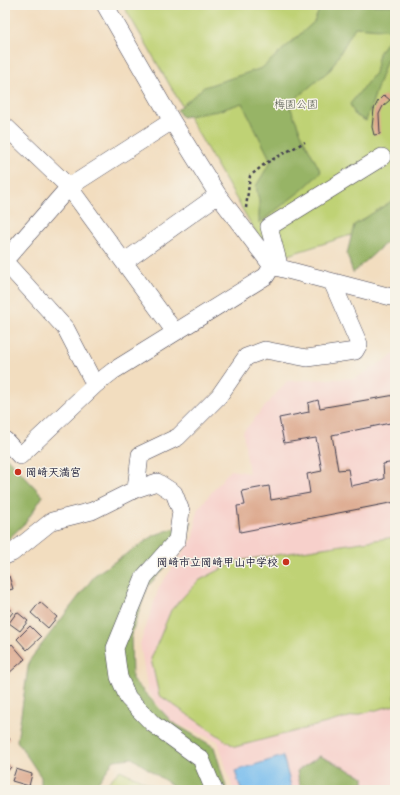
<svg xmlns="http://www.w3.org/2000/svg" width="400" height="795" viewBox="0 0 400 795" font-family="Delius,'Klee One',sans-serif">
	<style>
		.built { fill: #f7d0cb }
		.green { fill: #bfd275; stroke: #707a58 }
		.forest { fill: #97b466; stroke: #5c6b50 }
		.water { fill: #78bdee; stroke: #4d7094 }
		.building { fill: #dda98e }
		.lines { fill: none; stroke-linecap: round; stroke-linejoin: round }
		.minor-casing { stroke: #413e4f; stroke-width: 18 }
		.path { stroke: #413e4f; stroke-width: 2.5; stroke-dasharray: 3 3; stroke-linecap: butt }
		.minor { stroke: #fff; stroke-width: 17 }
		.poi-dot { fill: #c8321e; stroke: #f7f3e8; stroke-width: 1.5 }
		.labels { text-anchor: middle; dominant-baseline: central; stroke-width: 3; stroke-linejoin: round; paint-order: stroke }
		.park-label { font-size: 11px; fill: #51574c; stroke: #f7f3e8 }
		.poi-label { font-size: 11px; font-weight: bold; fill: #22223b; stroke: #f7f3e8; text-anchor: start }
	</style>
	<rect width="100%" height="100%" fill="#f7f3e8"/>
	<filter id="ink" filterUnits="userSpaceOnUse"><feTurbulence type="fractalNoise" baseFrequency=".025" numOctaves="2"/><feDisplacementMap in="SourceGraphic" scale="8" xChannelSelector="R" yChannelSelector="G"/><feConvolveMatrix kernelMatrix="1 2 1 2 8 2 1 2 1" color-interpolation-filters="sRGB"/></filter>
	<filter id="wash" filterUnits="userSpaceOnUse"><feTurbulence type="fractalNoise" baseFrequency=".012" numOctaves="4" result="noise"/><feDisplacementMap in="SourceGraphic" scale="16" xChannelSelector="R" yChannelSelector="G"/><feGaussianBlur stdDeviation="0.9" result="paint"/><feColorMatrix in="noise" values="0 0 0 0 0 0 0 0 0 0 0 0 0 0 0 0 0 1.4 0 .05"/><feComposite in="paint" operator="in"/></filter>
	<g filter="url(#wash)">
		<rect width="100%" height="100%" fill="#f2ddbf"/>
		<path class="built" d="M395,354V790H233L218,741L172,722L148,692L140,644L159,587L194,537L197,510L230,470L249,473L243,432L287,381L356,378Z"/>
		<path class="green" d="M123,5H395V221L272,260Z
			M395,537V705L235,747L159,695L151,659L171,610L198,581L237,561Z
			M120,770L162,790H101Z"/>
		<path class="forest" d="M318,5H395V54L387,59L366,121L355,115L350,104L375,73L379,53L394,30L355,27L331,69L289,104L303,138L321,172L302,190L259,223V201L256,186L271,161L242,103L218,111L182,117L177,110L204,87L262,68L314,22L320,8Z
			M395,199V238L390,239L353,273L347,254L354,225Z
			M5,456L43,496L26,522L5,542Z
			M192,522L176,556L148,586L131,635L132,679L172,722L214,747L227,790H179L132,758L114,760L97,784L90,790H41V777L17,741L29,661L96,574L155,535Z
			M320,756L364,777V790H301L297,771Z"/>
		<path class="water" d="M283,756L292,790H241L235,771Z"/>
		<g id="blocks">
			<path class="building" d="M384,95L390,100L383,106L379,114L380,134L374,135L372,127L374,109L378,101Z
				M395,395V422L332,435L338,470L348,469L351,486L384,479L383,464L395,462V502L240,532L237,506L245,505L242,491L269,486L271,500L310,493L307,474L322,471L316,438L284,443L279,418L309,412L308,403L318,400L320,408Z
				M9,576L13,589L5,591V578Z
				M40,602L57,617L48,628L31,613Z
				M8,608L13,612L6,621L5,611Z
				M17,612L28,621L20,631L9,623Z
				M30,626L41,637L27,650L17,639Z
				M12,644L25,659L8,674L5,671V650Z
				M5,735L10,739L5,744Z
				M5,762L11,767L5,774Z
				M16,769L32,774L29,786L12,781Z"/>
		</g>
	</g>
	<g filter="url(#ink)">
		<use href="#blocks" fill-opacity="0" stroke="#413e4f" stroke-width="1"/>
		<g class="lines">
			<defs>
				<path id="minor" d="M105,5L172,121L218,195L272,266L395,298
					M5,126L69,187L175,332
					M5,260L69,187L172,121
					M5,262L66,329L95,385
					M124,262L218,195
					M5,440L20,456L95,385L113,371L266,276L272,266L278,261L269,227L382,157
					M136,489L140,455L178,437L219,396L246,357L265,350L307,358L355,351L359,344L332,282
					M5,556L12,553L52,521L92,511L136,489L157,482L174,493L181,511L177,540L144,577L115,648L119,677L128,698L153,724L201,759L214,790"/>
			</defs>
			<use href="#minor" class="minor-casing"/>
			<path class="path" d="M246,208L250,176L266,163L305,142"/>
			<use href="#minor" class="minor"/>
		</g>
	</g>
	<g class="poi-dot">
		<circle cx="18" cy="472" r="4"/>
		<circle cx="286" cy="562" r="4"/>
	</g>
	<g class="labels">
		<g class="park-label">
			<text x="296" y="104">梅園公園</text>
		</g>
		<g class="poi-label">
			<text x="26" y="472">岡崎天満宮</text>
			<text x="278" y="562" text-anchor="end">岡崎市立岡崎甲山中学校</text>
		</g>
	</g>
	<rect width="400" height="795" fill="none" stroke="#f7f3e8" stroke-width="20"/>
</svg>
